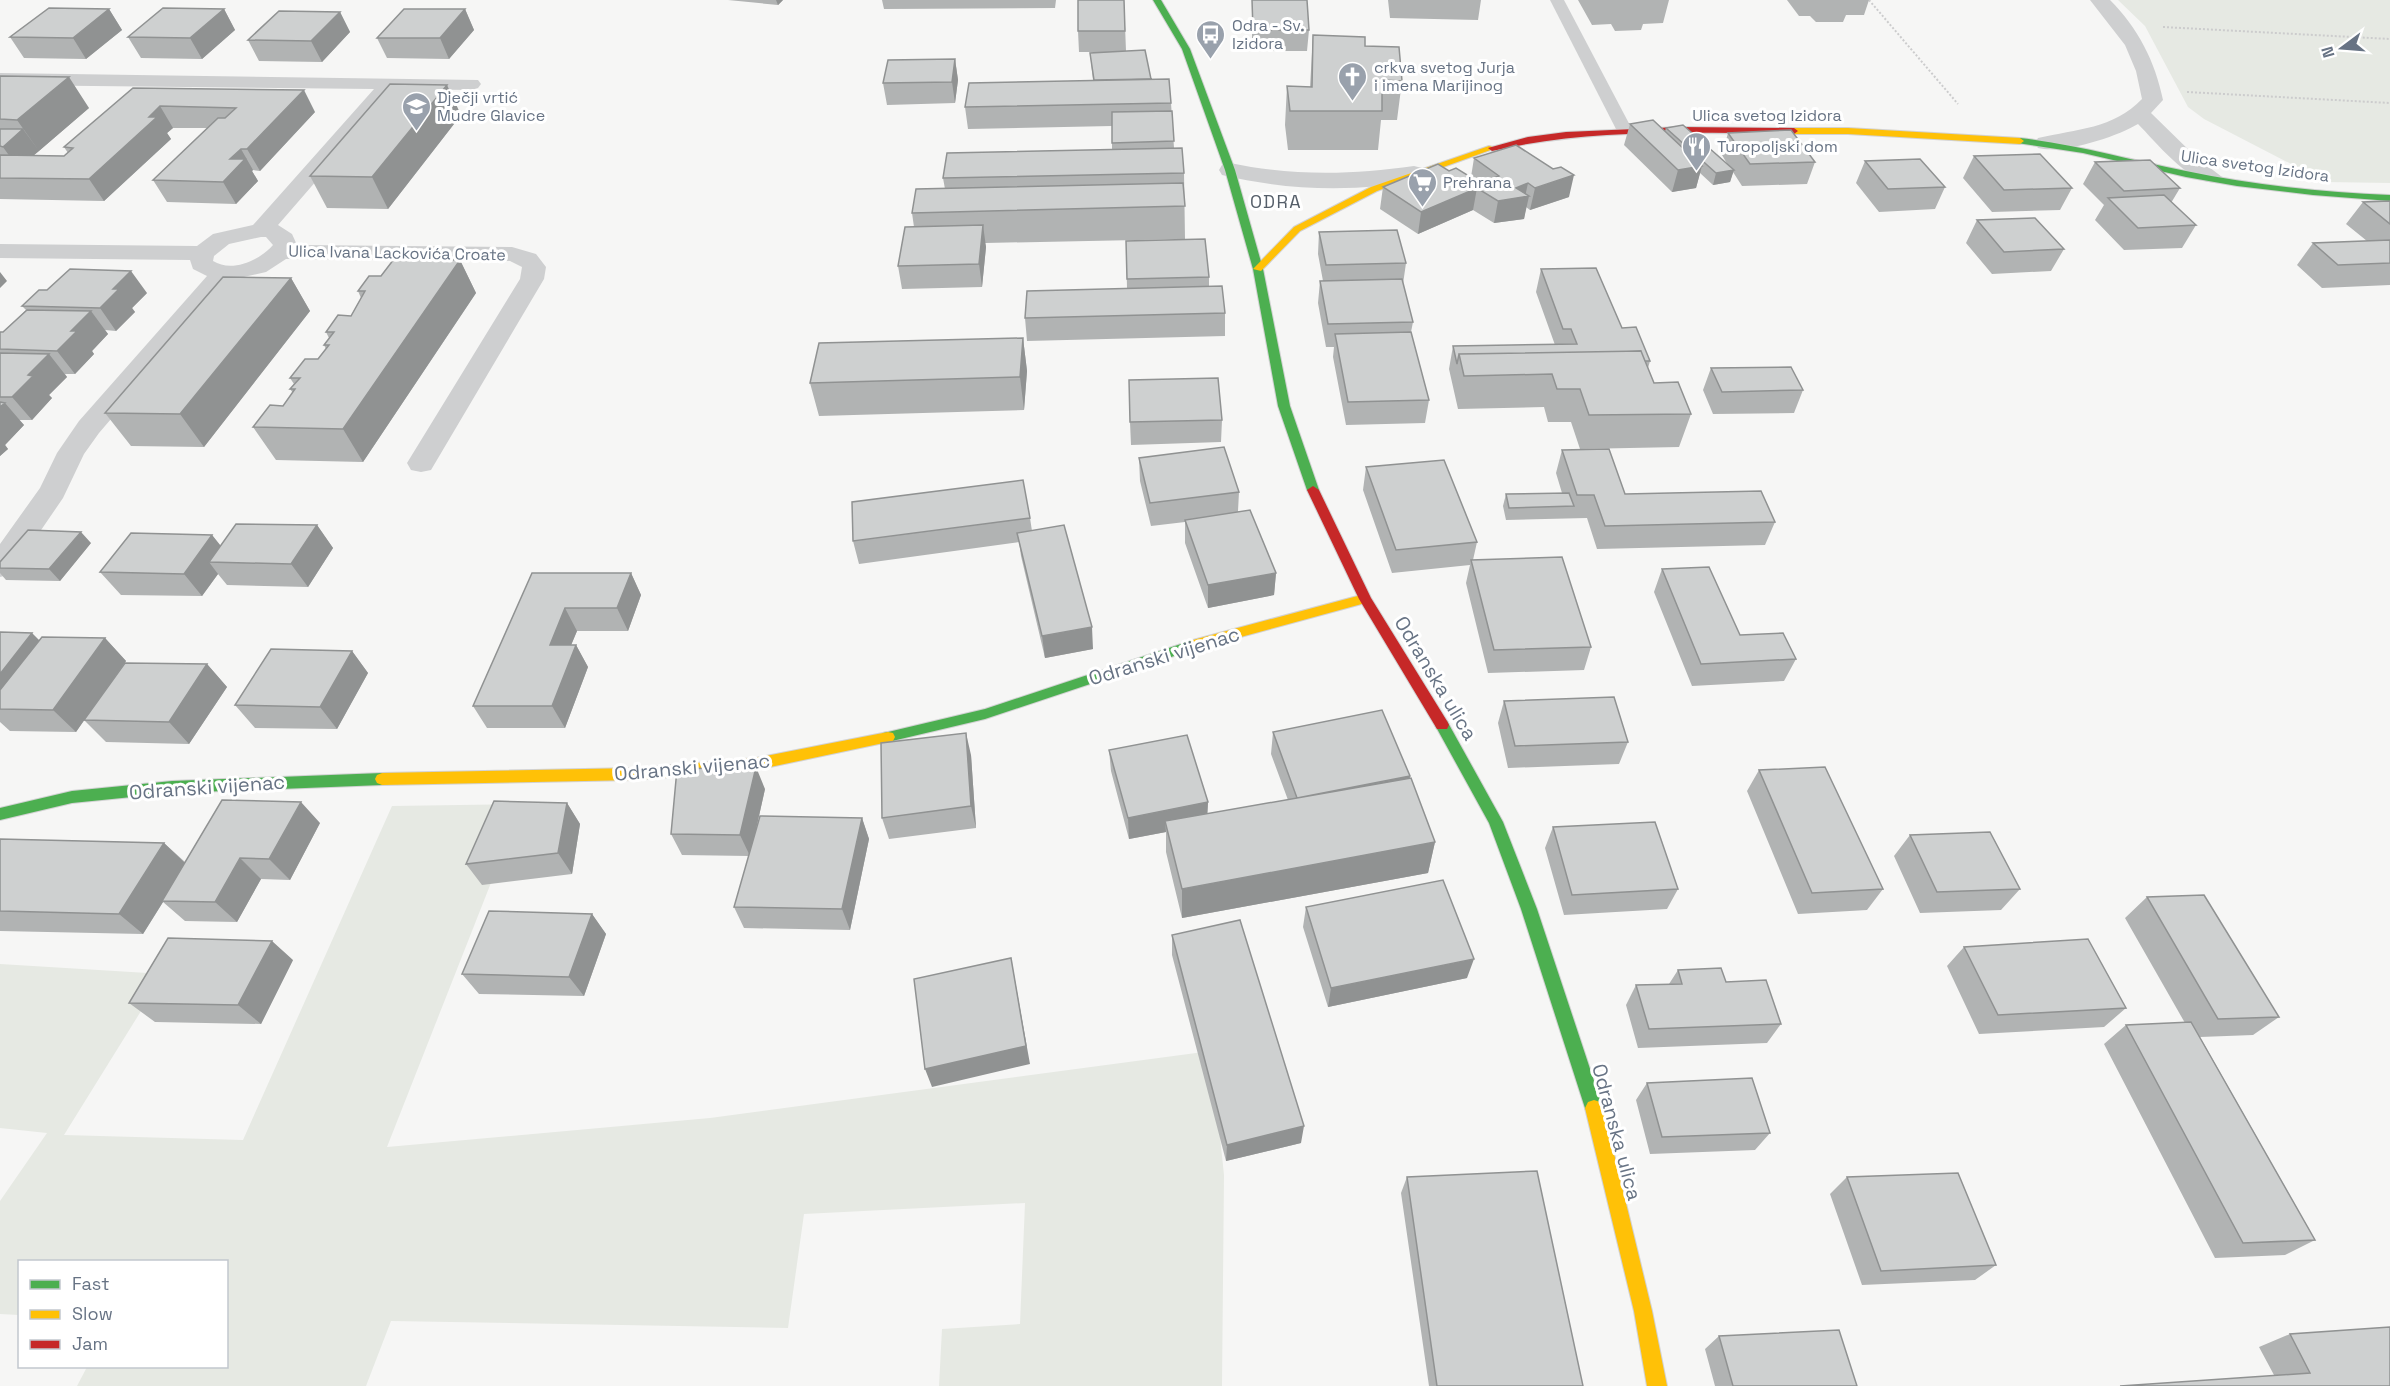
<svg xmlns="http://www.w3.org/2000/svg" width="2390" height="1386" viewBox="0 0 2390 1386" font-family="'Space Grotesk',sans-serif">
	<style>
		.green { fill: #e6e9e3 }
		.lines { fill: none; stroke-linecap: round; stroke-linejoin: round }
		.fast-casing { stroke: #d2d2d3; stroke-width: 2 }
		.slow-casing { stroke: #d2d2d3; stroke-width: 2 }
		.jam-casing { stroke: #d2d2d3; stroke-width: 2 }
		.path { stroke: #cccccd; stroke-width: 2; stroke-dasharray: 2 2; stroke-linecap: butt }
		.lane { fill: #cecfd0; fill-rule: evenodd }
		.street { fill: #cecfd0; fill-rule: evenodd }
		.fast { fill: #4caf50; fill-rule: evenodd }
		.slow { fill: #ffc107; fill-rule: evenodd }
		.jam { fill: #c62828; fill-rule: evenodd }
		.wall { fill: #b1b3b3 }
		.shaded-wall { fill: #909292 }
		.building { fill: #ced0d0; stroke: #909292; stroke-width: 1.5 }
		.labels { text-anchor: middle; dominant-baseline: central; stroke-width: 6; stroke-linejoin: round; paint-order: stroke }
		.far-poi-label { font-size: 16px; fill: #677384; stroke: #fff; text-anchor: start }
		.far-street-label { font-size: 16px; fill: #677384; stroke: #fff }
		.far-quarter-label { font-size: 18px; letter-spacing: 1.5px; fill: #555e69; stroke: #fff }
		.street-label { font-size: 20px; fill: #677384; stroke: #fff }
	</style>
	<rect width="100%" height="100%" fill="#f6f6f5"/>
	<path class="green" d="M2118,0H2390V183L2326,182L2204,119L2188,107L2145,26Z
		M522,804L387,1147L710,1118L1211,1051L1224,1175L1222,1386H939L942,1329L1020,1324L1025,1203L804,1214L788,1328L391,1321L366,1386H77L87,1367L226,1366V1262H20L19,1315L0,1314V1201L47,1133L0,1128V964L164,974L64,1135L243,1140L392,806Z"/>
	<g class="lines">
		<defs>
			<path id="fast" d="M1153,0H1161L1190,49L1235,170L1263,269L1290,406L1319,490L1317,493L1313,494L1307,490L1278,406L1253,269L1225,170L1182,49Z
				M2020,138C2076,144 2130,160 2186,171C2253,185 2322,192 2390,195V201L2313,195L2237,186L2186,177L2083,153L2017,143L2016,141Z
				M1193,640L1198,642L1200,645L1198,648L985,719L888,742L883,741L881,737L883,733L888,732L985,709Z
				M1442,720L1447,721L1503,822L1537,909L1603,1108L1600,1114L1594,1116L1588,1114L1585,1108L1521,909L1489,823L1435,725L1437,721Z
				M382,773L387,775L389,779L387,783L382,785L172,793L72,803L0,820V808L72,791L172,781Z"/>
			<path id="slow" d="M1848,128L2020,138L2024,141L2020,144L1848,134H1794L1790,131L1794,128Z
				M1489,146L1496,148L1377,191L1300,231L1261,271L1253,269L1294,227L1371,187Z
				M1365,594L1369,596L1371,599L1369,602L1193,650L1186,645L1193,640Z
				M888,732L893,733L895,737L893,741L756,770L635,780L382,785L377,783L375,779L377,775L382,773L635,768L756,758Z
				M1594,1100L1600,1102L1603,1108L1652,1311L1667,1386H1647L1634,1311L1585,1108L1588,1102Z"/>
			<path id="jam" d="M1680,127L1794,128L1798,131L1794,134C1692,133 1592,128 1492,151L1488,148L1528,137L1566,132Z
				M1313,486L1319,490L1371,598L1447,721L1449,725L1447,729H1437L1359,599L1307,490Z"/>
		</defs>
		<use href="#fast" class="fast-casing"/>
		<use href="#slow" class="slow-casing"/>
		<use href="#jam" class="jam-casing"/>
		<path class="path" d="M1869,0L1958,104
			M2163,27L2390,39
			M2187,92L2390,103"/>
		<path class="lane" d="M1550,0H1564L1633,131L1631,134H1619L1617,131Z"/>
		<path class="street" d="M2090,0H2110C2138,28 2155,61 2163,100L2151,113L2196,157L2222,177L2219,182C2192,188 2156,142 2138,124C2116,137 2064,154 2038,148L2035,143L2038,138C2077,129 2113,129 2142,99L2136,71L2125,45Z
			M0,73L478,80L481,84L478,88L471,90L396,89L278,225L292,234L297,245L512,247L536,254L546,267L544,279L431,470L421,472L411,470L407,463L520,279L522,267L510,261L286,259L266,272L230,280L99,433L84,454L63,498L11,574L0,577V544L40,488L57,453L79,421L207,276L193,269L190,260L0,258V244L197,246L213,234L253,225L374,89L0,85ZM261,237H266L273,245C260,260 232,273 213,261L214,256L229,244Z
			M1230,163C1292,176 1351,175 1414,166L1422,168L1425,173L1422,178C1358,194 1286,190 1222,175L1219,170L1222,165Z"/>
		<use href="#fast" class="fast"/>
		<use href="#slow" class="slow"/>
		<use href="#jam" class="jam"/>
	</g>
	<path class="wall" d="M728,0H783L778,5Z
		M882,0H1056L1055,8L884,9Z
		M1124,0L1126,51L1171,103L1174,148L1184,173L1185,239L985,243L986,247L982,287L902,289L898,266L914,227L912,213L945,189L943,178L1112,150V126L968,129L965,107L1093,80L1090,53L1110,52H1079L1078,31Z
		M1252,0L1309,30L1307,51H1252Z
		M1388,0H1481L1478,20L1390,18Z
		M1578,0H1669L1663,23L1643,24L1641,30L1615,31L1611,24L1592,25Z
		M1787,0H1869L1864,15H1846L1843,22H1816L1810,16H1799Z
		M109,9L122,30L86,59L24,58L10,37Z
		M224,9L235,30L202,59L141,58L128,37Z
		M465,9L474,30L449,59L387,58L377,38Z
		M340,12L350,32L322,62L259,61L248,40Z
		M1313,35L1365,46L1402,81L1397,120H1381L1378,150H1288L1285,125L1287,86L1310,87Z
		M955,59L958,80L955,103L887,105L883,83Z
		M0,76L89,108L33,156H64L68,153L64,147L133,88L315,112L260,171L253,170L252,171L258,181L236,204L167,202L153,180L207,128H173L167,133L171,139L104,201L0,199Z
		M461,115L388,209L327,208L310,176Z
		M1630,124L1665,131L1666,128L1729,167L1722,155L1728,133L1815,162L1807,184L1742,186L1733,172L1730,182L1713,185L1700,173L1696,188L1672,192L1624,145Z
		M1974,156L2072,188L2060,210L1992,212L1963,178Z
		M1474,158L1569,197L1530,210L1526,207L1524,219L1494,223L1473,210L1418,234L1380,209L1383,187L1449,171L1471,177Z
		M1865,161L1945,187L1935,209L1879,212L1856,183Z
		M2095,162L2180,188L2171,203L2196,225L2182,248L2124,250L2095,220L2104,205L2083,184Z
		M2390,201V285L2322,288L2297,265L2313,243L2367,241L2346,224L2363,202Z
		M1977,220L2064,249L2051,271L1992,274L1966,243Z
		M1319,232L1406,263L1403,284L1413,322L1411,332L1429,400L1425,423L1346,425L1333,357L1334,347H1326L1318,303L1320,281H1323L1318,254Z
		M1126,241L1209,277V286L1225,313V336L1027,341L1025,318L1127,288Z
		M460,260L476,293L363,462L276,460L253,427L283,406L293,393L290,389L294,384L290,378L318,359L326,349L324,345L329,338L326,332L351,316L361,298L358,291L381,276Z
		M1541,269L1622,328L1650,361L1648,368L1654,383L1691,414L1679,447L1580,449L1571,422H1548L1544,407L1458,409L1449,369L1453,346L1555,345L1536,292Z
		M291,278L310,311L204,447L131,446L105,413Z
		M147,293L132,308L135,312L116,331L105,330L108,334L92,351L94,354L75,374H65L67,377L49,395L52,398L32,420H19L24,425L5,445L8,449L0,456V332H3L26,310L22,306Z
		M1023,338L1027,371L1024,410L819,416L810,383Z
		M1711,368L1803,390L1794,413L1713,414L1703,390Z
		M1222,420L1221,442L1131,445L1130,422Z
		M1562,450L1625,494L1775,522L1765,545L1597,549L1587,518L1506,520L1503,506L1506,494L1562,493L1556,473Z
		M1139,458L1239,492L1238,511L1276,573L1274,595L1208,608L1185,543V522L1151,526L1140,481Z
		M1366,467L1477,542L1473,560L1591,647L1584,670L1488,673L1466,583L1470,565L1392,573L1363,490Z
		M1030,518L1032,531L1093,649L1045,658L1021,556L1019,542L859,564L853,541Z
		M317,525L333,548L308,587L227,585L218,574L202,596L121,595L100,572L212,535L221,546Z
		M91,543L60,581L6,580L0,573V568Z
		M1662,569L1740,635L1796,659L1784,681L1692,686L1654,592Z
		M532,573H631L641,595L628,631H577L571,645H576L588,667L565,728H487L473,706Z
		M0,632L39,640L105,638L126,661L92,708L207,664L227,687L189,744L106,742L84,720L76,732L10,731L0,722Z
		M352,651L368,673L337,729L255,728L235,705Z
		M1504,701L1628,742L1619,764L1508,768L1498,723Z
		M1273,732L1410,776V778L1435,842L1428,873L1182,918L1166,852V832L1129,839L1111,771L1109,750L1208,802L1207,814L1288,800L1271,754Z
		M971,755L976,828L889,839L882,818Z
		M1759,770L1883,889L1867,910L1798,914L1747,791Z
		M765,789L755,834L862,818L869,839L850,930L744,928L734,907L749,856L682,855L671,834Z
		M567,803L580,824L572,874L482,885L466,864Z
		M320,823L290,880L261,879L237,922L185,921L163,902L143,934L0,931V839L164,843L185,862Z
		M1553,827L1678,889L1667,909L1564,915L1545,848Z
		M1910,835L2020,889L2001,910L1920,913L1894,856Z
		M2147,897L2279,1017L2253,1035L2200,1037L2315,1240L2285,1255L2215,1258L2104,1044L2126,1025L2185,1023L2125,918Z
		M1306,907L1467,978L1328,1007L1303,927Z
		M592,914L606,934L584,996L479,994L462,974Z
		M1172,935L1301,1143L1226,1161L1172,955Z
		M1964,947L2126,1008L2104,1027L1979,1034L1947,966Z
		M293,960L261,1024L155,1022L129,1003Z
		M1678,970L1726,982L1781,1024L1767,1043L1638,1048L1626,1005L1636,985L1669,984Z
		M1647,1083L1770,1133L1755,1150L1650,1154L1636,1100Z
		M1407,1177L1583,1386H1429L1401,1193Z
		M1847,1177L1996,1265L1975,1280L1862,1285L1830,1194Z
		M2290,1334L2390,1386L2274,1375L2259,1347Z
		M1719,1336L1857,1386H1715L1705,1349Z"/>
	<path class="shaded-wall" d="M776,0H783L778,5Z
		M109,9L122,30L86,59L73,38Z
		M224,9L235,30L202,59L190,38Z
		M465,9L474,30L449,59L440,38Z
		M340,12L350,32L322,62L311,41Z
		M955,59L958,80L955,103L952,82Z
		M69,77L89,108L39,151L17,120Z
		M447,85L461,115L388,209L372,177Z
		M304,90L315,112L260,171L247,149Z
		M160,106L173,128L167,133L171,139L104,201L89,179L149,117Z
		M23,129L39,151L18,168L3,147Z
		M241,149L253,170L252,171L258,181L236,204L223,182L230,159Z
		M1702,166L1696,188L1672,192L1678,170Z
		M1734,170L1730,182L1713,185L1716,173Z
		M1574,175L1569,197L1530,210L1535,188Z
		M1528,183L1525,197L1529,196L1524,219L1494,223L1498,201L1516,188Z
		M1477,188L1473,210L1418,234L1421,212Z
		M983,225L986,247L982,287L979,264Z
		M460,260L476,293L363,462L343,429Z
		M131,271L147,293L132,308L135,312L116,331L100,308L113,289Z
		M0,272L7,281L0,288Z
		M291,278L310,311L204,447L180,414Z
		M91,311L108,334L92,351L94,354L75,374L57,351L71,331Z
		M1023,338L1027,371L1024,410L1020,377Z
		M49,354L67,377L49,395L52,398L32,420L12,397L28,375Z
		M5,403L24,425L5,445L8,449L0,456V407Z
		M317,525L333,548L308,587L291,564Z
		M81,532L91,543L60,581L49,569Z
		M212,535L230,558L209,562L218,574L202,596L184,574Z
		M631,573L641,595L628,631L617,608Z
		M1276,573L1274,595L1208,608V585Z
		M565,608L577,631L562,667L550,645Z
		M1092,627L1093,649L1045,658L1042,636Z
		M32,633L55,656L0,698V674Z
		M105,638L126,661L76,732L53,710Z
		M576,645L588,667L565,728L552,706Z
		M352,651L368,673L337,729L320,707Z
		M207,664L227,687L189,744L169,722Z
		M966,733L971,755L976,828L971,806Z
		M756,767L765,789L750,856L740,835Z
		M1410,776L1406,797L1297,799Z
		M301,802L320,823L290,880L269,859Z
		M1208,802L1207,823L1165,821L1166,832L1129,839L1128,818Z
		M567,803L580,824L572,874L558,853Z
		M862,818L869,839L850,930L842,909Z
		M1435,842L1428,873L1182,918V889Z
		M164,843L186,864L162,901L163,902L143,934L119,914Z
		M240,858L261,879L237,922L215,902Z
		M592,914L606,934L584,996L569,977Z
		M272,941L293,960L261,1024L238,1005Z
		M1011,958L1030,1064L932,1087L925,1069Z
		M1474,959L1467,978L1328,1007L1331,988Z
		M1304,1126L1301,1143L1226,1161L1227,1145Z"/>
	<path class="building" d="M1078,0H1124L1125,31H1078Z
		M1252,0H1307L1309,30H1253Z
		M49,8L109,9L73,38L10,37Z
		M163,8L224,9L190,38L128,37Z
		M404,9H465L440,38H377Z
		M279,11L340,12L311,41L248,40Z
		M1313,35L1365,37V46L1399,47L1402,81L1382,80V111H1290L1287,86L1312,87Z
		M1145,50L1151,79L1094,80L1090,53Z
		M955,59L952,82L883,83L888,60Z
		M0,76L69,77L17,120L0,119Z
		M1169,79L1171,103L965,107L969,83Z
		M390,84L447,85L372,177L310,176Z
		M133,88L304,90L247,149H241L230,159H245L223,182L153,180L218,118H225L236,108L160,106L149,117H157L89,179L0,178V155L64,156L73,148L64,147Z
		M1172,111L1174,141L1112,143V112Z
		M1653,120L1702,166L1678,170L1630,124Z
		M1683,125L1734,170L1716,173L1666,128Z
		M0,129H23L3,147L0,146Z
		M1791,130L1815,162L1750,164L1728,133Z
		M1516,145L1553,169L1561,167L1574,175L1535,188L1528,183L1516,188L1529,196L1498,201L1477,188L1421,212L1383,187L1438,164L1449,171L1456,168L1480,183L1499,176L1474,158Z
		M1182,148L1184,173L943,178L947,153Z
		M2040,154L2072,188L2004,190L1974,156Z
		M1920,159L1945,187L1888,189L1865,161Z
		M2150,160L2180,188L2124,191L2095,162Z
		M1183,183L1185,206L912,213L916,189Z
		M2164,195L2196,225L2138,228L2108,198Z
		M2390,201V224L2363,202Z
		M2035,218L2064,249L2004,252L1977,220Z
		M983,225L979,264L898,266L905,227Z
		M1397,230L1406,263L1326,265L1319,232Z
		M1205,239L1209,277L1127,279L1126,241Z
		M2390,240V263L2338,265L2313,243Z
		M394,259L460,260L343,429L253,427L270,405L283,406L295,389H290L300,378H290L305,359H318L329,345H324L334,332H326L338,315L351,316L365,291H358L369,276H381Z
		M1596,268L1622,328L1636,327L1650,361H1645L1641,351L1459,354L1457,364L1453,346L1577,344L1571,329H1563L1541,269Z
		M70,269L131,271L113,289H119L100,308L22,306L39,290H47Z
		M223,277L291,278L180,414L105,413Z
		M1402,279L1413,322L1328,324L1320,281Z
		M1222,286L1225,313L1025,318L1027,291Z
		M27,310L91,311L71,331H77L57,351L0,349V332H3Z
		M1411,332L1429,400L1348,402L1335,334Z
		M1023,338L1020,377L810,383L819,343Z
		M1641,351L1654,383L1678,382L1691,414L1589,415L1580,389H1557L1552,374L1464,376L1459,354Z
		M0,353L49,354L28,375L33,376L12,397H0Z
		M1791,367L1803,390L1722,392L1711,368Z
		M1218,378L1222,420L1130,422L1129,380Z
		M0,402L5,403L0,407Z
		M1224,447L1239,492L1150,503L1139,458Z
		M1609,449L1625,494L1761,491L1775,522L1605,526L1594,495H1577L1562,450Z
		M1444,460L1477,542L1396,550L1366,467Z
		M1023,480L1030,518L853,541L852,502Z
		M1569,493L1574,506L1509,508L1506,494Z
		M1250,510L1276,573L1208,585L1185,520Z
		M236,524L317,525L291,564L209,562Z
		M1064,525L1092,627L1042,636L1017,533Z
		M28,530L81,532L49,569L0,568V562Z
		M131,533L212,535L184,574L100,572Z
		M1562,557L1591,647L1494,650L1471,560Z
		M1709,567L1740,635L1783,633L1796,659L1701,664L1662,569Z
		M532,573H631L617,608H565L550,645H576L552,706H473Z
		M0,632L32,633L0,674Z
		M42,637L105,638L53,710L0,709V690Z
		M271,649L352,651L320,707L235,705Z
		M125,663L207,664L169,722L84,720Z
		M1614,697L1628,742L1515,746L1504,701Z
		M1382,710L1410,776L1297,798L1273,732Z
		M966,733L971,806L882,818L881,743Z
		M1187,735L1208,802L1128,818L1109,750Z
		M756,767L740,835L671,834L677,769Z
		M1825,767L1883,889L1812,893L1759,770Z
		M1411,778L1435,842L1182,889L1165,821Z
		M222,800L301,802L269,859L240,858L215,902L162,901Z
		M494,801L567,803L558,853L466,864Z
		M760,816L862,818L842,909L734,907Z
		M1655,822L1678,889L1572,895L1553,827Z
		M1990,832L2020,889L1937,892L1910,835Z
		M0,839L164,843L119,914L0,911Z
		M1443,880L1474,959L1331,988L1306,907Z
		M2204,895L2279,1017L2218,1019L2147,897Z
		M489,911L592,914L569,977L462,974Z
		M1240,920L1304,1126L1227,1145L1172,935Z
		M168,938L272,941L238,1005L129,1003Z
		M2088,939L2126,1008L1998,1015L1964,947Z
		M1011,958L1026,1046L925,1069L914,979Z
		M1721,968L1726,982L1766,980L1781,1024L1649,1029L1636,985L1682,984L1678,970Z
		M2191,1022L2315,1240L2243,1243L2126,1025Z
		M1752,1078L1770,1133L1662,1137L1647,1083Z
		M1537,1171L1583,1386H1437L1407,1177Z
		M1958,1173L1996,1265L1881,1271L1847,1177Z
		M2390,1327V1386H2120L2310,1373L2290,1334Z
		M1839,1330L1857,1386H1733L1719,1336Z"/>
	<defs>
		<symbol id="bus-pin" viewBox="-11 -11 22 30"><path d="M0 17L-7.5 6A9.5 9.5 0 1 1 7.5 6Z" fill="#99a1ac" stroke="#fff"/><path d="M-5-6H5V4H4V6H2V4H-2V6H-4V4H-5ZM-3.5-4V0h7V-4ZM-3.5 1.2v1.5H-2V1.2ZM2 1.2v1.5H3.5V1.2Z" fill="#fff"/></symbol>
		<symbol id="church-pin" viewBox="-11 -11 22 30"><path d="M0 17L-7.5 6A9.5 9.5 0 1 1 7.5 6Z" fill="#99a1ac" stroke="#fff"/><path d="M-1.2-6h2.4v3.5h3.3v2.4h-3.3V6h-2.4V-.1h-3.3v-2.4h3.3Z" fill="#fff"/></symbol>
		<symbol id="school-pin" viewBox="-11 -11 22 30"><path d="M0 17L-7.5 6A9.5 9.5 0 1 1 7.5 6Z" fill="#99a1ac" stroke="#fff"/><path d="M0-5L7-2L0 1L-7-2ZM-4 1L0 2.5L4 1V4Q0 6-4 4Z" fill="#fff"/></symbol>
		<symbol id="restaurant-pin" viewBox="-11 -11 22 30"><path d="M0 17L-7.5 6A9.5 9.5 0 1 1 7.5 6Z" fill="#99a1ac" stroke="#fff"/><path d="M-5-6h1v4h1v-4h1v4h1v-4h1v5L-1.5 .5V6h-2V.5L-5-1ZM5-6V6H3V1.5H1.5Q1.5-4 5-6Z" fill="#fff"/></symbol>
		<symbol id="supermarket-pin" viewBox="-11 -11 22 30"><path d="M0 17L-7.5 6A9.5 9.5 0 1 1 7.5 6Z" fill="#99a1ac" stroke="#fff"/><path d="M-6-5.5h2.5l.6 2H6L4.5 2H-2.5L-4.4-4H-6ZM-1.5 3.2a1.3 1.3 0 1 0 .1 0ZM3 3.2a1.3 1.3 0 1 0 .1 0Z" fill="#fff"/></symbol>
	</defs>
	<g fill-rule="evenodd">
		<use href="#bus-pin" x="1194" y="18" width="33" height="45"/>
		<use href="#church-pin" x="1336" y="60" width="33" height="45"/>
		<use href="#school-pin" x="400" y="90" width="33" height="45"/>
		<use href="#restaurant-pin" x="1680" y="130" width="33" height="45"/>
		<use href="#supermarket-pin" x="1406" y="166" width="33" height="45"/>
	</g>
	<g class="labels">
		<g class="far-poi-label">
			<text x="1232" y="25">Odra - Sv.<tspan x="1232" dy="18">Izidora</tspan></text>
			<text x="1374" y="67">crkva svetog Jurja<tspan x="1374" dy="18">i imena Marijinog</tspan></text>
			<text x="437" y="97">Dječji vrtić<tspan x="437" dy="18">Mudre Glavice</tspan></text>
			<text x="1717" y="146">Turopoljski dom</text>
			<text x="1443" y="182">Prehrana</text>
		</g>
		<g class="far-street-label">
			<text x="1767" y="115">Ulica svetog Izidora</text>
			<text transform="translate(2255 166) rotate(8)">Ulica svetog Izidora</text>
			<text transform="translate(397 253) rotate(1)">Ulica Ivana Lackovića Croate</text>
		</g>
		<g class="far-quarter-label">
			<text x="1276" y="201">ODRA</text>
		</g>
		<g class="street-label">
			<text transform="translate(1164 656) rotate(-17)">Odranski vijenac</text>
			<text transform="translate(1436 678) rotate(59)">Odranska ulica</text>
			<text transform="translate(692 767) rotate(-5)">Odranski vijenac</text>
			<text transform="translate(207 787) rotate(-4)">Odranski vijenac</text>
			<text transform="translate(1617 1132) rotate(75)">Odranska ulica</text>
		</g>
	</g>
	<rect x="18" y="1260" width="210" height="108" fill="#ffffff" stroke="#c2c7ce" stroke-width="1.5"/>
	<rect x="30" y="1280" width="30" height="9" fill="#4caf50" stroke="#c2c7ce" stroke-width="1.5"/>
	<text x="72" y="1290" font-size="18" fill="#677384">Fast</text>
	<rect x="30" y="1310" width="30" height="9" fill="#ffc107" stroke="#c2c7ce" stroke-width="1.5"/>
	<text x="72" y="1320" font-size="18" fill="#677384">Slow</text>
	<rect x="30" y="1340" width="30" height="9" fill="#c62828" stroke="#c2c7ce" stroke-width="1.5"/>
	<text x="72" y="1350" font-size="18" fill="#677384">Jam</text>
	<g transform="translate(2342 48) rotate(254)" stroke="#ffffff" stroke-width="4.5" paint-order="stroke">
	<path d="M0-4.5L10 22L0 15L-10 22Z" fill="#677384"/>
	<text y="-9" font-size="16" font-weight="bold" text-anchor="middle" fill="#677384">N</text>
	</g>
</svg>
